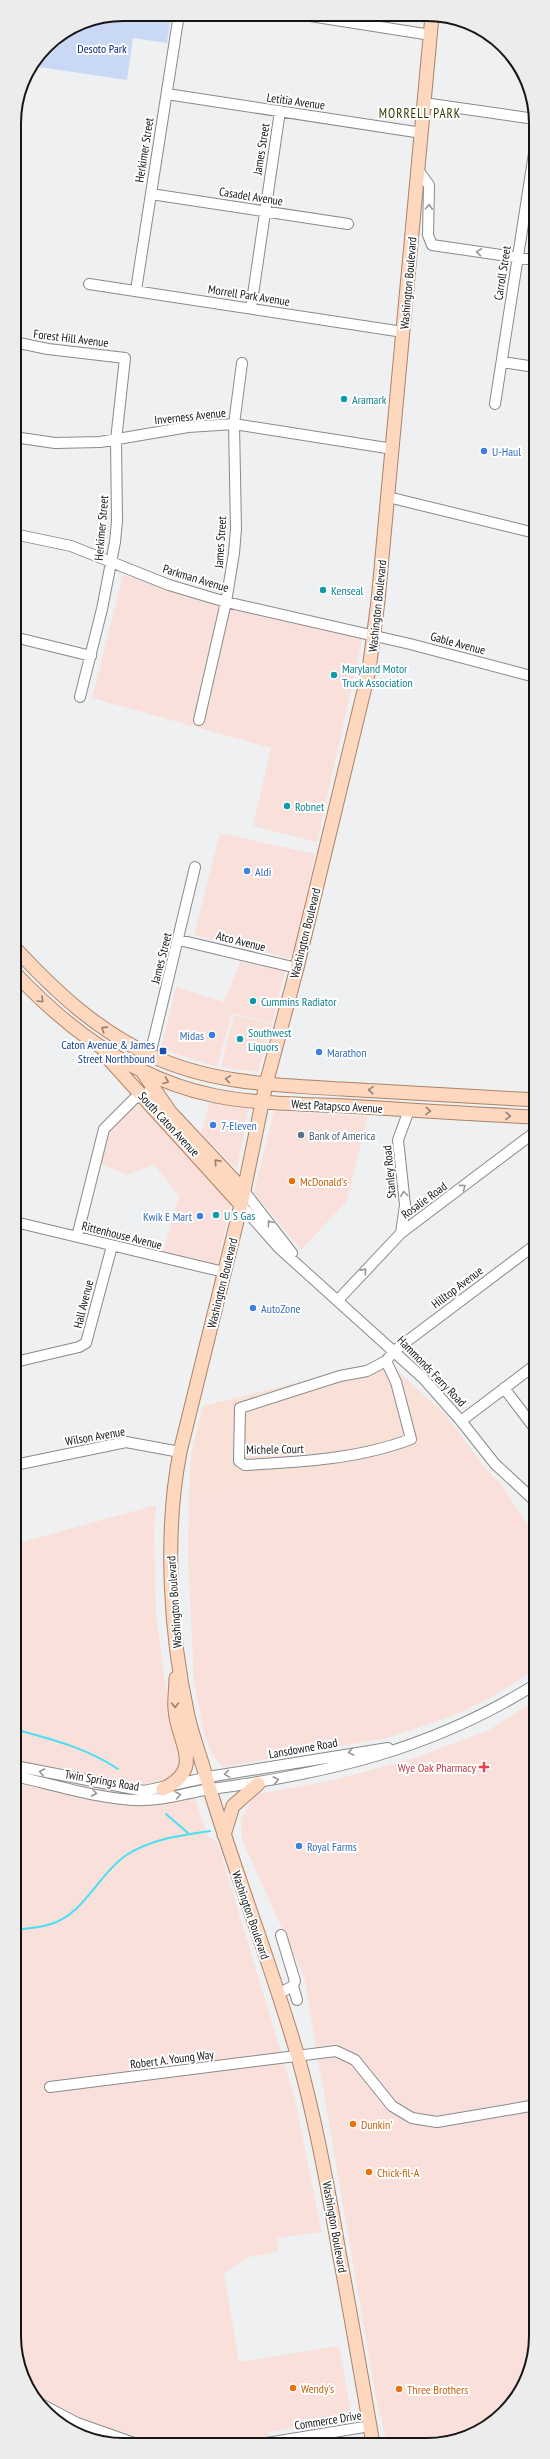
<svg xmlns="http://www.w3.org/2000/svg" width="550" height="2459" viewBox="0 0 550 2459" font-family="'PT Sans Narrow',sans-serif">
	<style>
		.commercial { fill: #fae0db }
		.industrial { fill: #f9e1d7 }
		.green { fill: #c9d9f5 }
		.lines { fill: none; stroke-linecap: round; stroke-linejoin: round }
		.stream { stroke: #4adff1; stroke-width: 2 }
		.minor-casing { stroke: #898a8c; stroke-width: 12 }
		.major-casing { stroke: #ac8368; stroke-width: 15 }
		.minor { stroke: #fff; stroke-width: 10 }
		.major { stroke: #fed7bf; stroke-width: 13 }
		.oneway { stroke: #969697 }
		.oneway2 { stroke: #968073 }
		.culture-dot { fill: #0f9aa8; stroke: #fff; stroke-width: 1.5 }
		.shop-dot { fill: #3f7fe0; stroke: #fff; stroke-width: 1.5 }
		.transit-dot { fill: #1a4fb4; stroke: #fff; stroke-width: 1.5 }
		.service-dot { fill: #5c6f8a; stroke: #fff; stroke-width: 1.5 }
		.food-dot { fill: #e8710a; stroke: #fff; stroke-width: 1.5 }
		.health-dot { fill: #e0444e; stroke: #fff; stroke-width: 1.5 }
		.labels { text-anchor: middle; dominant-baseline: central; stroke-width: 4; stroke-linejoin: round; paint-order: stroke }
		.park-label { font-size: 12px; fill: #002b83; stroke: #fff }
		.street-label { font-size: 12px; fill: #161617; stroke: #fff }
		.culture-label { font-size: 12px; fill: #0d838f; stroke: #fff; text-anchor: start }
		.shop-label { font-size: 12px; fill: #366cbe; stroke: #fff; text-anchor: start }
		.transit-label { font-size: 12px; fill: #164399; stroke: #fff; text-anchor: end }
		.service-label { font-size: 12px; fill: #4e5e75; stroke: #fff; text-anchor: start }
		.food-label { font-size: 12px; fill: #c56008; stroke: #fff; text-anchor: start }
		.health-label { font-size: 12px; fill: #be3a42; stroke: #fff; text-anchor: end }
		.neighbourhood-label { font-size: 13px; letter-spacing: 1px; fill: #2f3c01; stroke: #fff }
		.rim { fill: none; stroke: #161617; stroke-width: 2 }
	</style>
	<rect width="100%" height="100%" fill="#eff0f2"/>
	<path class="commercial" d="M123,575L363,636L317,842L253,826L271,748L92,698Z
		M220,833L315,854L292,959L194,935Z
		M240,962L285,971L272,1023L232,1013L217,1067L161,1049L176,987L224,1002Z
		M234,1015L272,1024L258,1072L221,1067Z
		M137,1101L231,1203L217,1267L162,1256L179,1196L154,1164L127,1175L100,1164L109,1128Z
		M210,1101L249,1107L237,1169L201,1134Z
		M274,1111L368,1116L347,1201L301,1250L254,1193Z
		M465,1441L485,1468L501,1484L536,1538V1669L490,1698L459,1713L424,1726L386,1738L223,1767L213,1756L204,1734L194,1682L188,1556L189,1499Z
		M156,1505L154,1531L156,1613L170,1718L179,1751L208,1837L217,1841L294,2095L322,2232L277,2238L278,2252L249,2257L224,2273L239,2362L339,2346L352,2418L269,2432L270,2443H101L69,2431L41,2408L15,2350V1544Z
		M536,1700V2343L528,2378L509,2408L477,2433L430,2442L397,2439L387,2443L376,2398L304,1977L242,1840L241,1820L254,1795L338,1779L414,1758L487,1731Z"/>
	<path class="industrial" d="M386,1360L443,1412L465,1441L189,1499L191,1454L203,1406Z"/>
	<path class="green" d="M123,14H171L167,43L133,38L127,80L32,66C58,27 79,23 123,14Z"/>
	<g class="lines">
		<path class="stream" d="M21,1731C55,1740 88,1749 118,1769
			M166,1814L188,1833
			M15,1930C27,1928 40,1928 51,1924C84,1914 98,1875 125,1856C150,1839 182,1835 210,1831"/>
		<defs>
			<path id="minor" d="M304,15L431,35
				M167,94L422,133
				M424,103L535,119
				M418,170L429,185L428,235L432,245L535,260
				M151,194L348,224
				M89,284L403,332
				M136,290L179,14
				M251,308L280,111
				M14,342L48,349L125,358L116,440L117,521L115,542L102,609L80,697
				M502,362L535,367
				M495,404L535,147
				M14,437L55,443L100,442L188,427L234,424L393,449
				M388,497L535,533
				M14,534L71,546L169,585L226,602L410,644L535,677
				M14,637L91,656
				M199,720L226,602L234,553L236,529L234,424L242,363
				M179,940L297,968
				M150,1055L195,867
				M244,1191L292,1253
				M241,1205L279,1248L423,1378L461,1421L495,1464L536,1502
				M15,1222L224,1272
				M401,1233L405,1205L398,1140L409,1110
				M77,1237L104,1129L134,1099L147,1093
				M338,1300L401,1233L535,1132
				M386,1361L367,1371L340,1376L240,1408L239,1461L245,1465C301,1462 359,1459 411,1439L396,1382L386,1361L394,1351L535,1245
				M15,1362L79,1347L86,1343L112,1246
				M504,1388L536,1430
				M461,1421L535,1365
				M15,1465L126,1442L180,1452
				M15,1766L144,1791L214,1776L388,1748
				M15,1776C51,1784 109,1802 145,1800C167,1800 189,1792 211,1789C330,1773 432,1749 536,1684
				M293,1986L297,2000
				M278,1994L293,1986L295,1981L281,1935
				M50,2087L336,2051L355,2060L392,2106L412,2118L437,2122L536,2105
				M39,2403L77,2423L134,2443
				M267,2443L370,2426"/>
			<path id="major" d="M14,947C55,991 95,1029 150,1055C211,1084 277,1085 342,1089C407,1093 471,1096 535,1100
				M14,972C69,1031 135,1080 216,1096C259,1104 303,1104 346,1106C409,1110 472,1114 535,1117
				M105,1055L241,1205
				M142,1071L170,1112L244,1191
				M163,1789C206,1768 177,1743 175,1709C174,1699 176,1688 176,1678
				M224,1835L233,1806L258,1784
				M373,2444C362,2380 351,2316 339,2252C328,2187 316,2121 298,2057C271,1963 235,1873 207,1780C201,1758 193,1738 188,1716C170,1634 164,1534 180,1452L241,1205L266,1084L297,968L369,670L378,601L432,16"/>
		</defs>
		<use href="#minor" class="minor-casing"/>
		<use href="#major" class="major-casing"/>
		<use href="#minor" class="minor"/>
		<use href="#major" class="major"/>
	</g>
	<defs><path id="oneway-chevron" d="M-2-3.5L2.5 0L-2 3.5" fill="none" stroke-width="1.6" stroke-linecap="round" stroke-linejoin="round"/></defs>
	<g class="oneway">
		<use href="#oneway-chevron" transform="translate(429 207) rotate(-87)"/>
		<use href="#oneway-chevron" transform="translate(479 252) rotate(-172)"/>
		<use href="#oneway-chevron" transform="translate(463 1187) rotate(-36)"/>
		<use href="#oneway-chevron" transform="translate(404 1194) rotate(-97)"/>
		<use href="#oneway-chevron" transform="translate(270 1223) rotate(-128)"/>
		<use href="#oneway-chevron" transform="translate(364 1271) rotate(-48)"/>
		<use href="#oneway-chevron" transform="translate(351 1752) rotate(169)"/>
		<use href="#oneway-chevron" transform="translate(42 1772) rotate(-168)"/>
		<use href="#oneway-chevron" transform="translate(227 1774) rotate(171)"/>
		<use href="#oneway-chevron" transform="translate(276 1780) rotate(-11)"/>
		<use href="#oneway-chevron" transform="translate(94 1793) rotate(11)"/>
		<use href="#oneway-chevron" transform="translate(178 1795) rotate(-10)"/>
	</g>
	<g class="oneway2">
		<use href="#oneway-chevron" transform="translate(41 1000) rotate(45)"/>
		<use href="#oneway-chevron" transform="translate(104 1029) rotate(-147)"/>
		<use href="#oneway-chevron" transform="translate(228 1079) rotate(-171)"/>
		<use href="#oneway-chevron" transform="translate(166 1081) rotate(21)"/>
		<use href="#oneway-chevron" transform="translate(371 1090) rotate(-177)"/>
		<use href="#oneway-chevron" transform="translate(428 1111) rotate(3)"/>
		<use href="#oneway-chevron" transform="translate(508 1116) rotate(3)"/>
		<use href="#oneway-chevron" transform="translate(217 1162) rotate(-132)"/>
		<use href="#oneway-chevron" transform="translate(175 1705) rotate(90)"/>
	</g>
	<g class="culture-dot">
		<circle cx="344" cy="399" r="4"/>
		<circle cx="323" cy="590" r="4"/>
		<circle cx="334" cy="675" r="4"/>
		<circle cx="287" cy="806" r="4"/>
		<circle cx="253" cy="1001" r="4"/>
		<circle cx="240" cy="1039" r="4"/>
		<circle cx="216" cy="1215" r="4"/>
	</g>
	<g class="shop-dot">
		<circle cx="484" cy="451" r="4"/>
		<circle cx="247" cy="871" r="4"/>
		<circle cx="212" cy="1035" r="4"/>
		<circle cx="319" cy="1052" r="4"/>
		<circle cx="213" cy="1125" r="4"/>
		<circle cx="200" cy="1216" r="4"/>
		<circle cx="253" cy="1308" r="4"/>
		<circle cx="299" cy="1846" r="4"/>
	</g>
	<rect class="transit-dot" x="159" y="1047" width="8" height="8" rx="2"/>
	<circle class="service-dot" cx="301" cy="1135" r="4"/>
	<g class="food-dot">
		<circle cx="292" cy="1181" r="4"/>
		<circle cx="353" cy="2124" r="4"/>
		<circle cx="369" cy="2172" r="4"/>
		<circle cx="293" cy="2388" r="4"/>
		<circle cx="399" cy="2389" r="4"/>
	</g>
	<path class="health-dot" d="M482 1761h4v4h4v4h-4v4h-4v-4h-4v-4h4z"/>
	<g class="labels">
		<g class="park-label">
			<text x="102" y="48">Desoto Park</text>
		</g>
		<g class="street-label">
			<text transform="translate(296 101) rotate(8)">Letitia Avenue</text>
			<text transform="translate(261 149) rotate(-81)">James Street</text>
			<text transform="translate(144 150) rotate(-81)">Herkimer Street</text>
			<text transform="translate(251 196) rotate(9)">Casadel Avenue</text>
			<text transform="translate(502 273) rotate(-81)">Carroll Street</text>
			<text transform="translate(408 283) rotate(-85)">Washington Boulevard</text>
			<text transform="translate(249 295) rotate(9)">Morrell Park Avenue</text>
			<text transform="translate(71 338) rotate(7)">Forest Hill Avenue</text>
			<text transform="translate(190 416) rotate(-6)">Inverness Avenue</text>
			<text transform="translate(101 528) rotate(-85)">Herkimer Street</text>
			<text transform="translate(220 542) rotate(-86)">James Street</text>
			<text transform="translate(196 578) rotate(17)">Parkman Avenue</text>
			<text transform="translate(377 606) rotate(-84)">Washington Boulevard</text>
			<text transform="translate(458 643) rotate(15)">Gable Avenue</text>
			<text transform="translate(305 933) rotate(-76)">Washington Boulevard</text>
			<text transform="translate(241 941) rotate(14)">Atco Avenue</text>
			<text transform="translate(161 958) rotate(-76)">James Street</text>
			<text transform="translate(337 1106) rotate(3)">West Patapsco Avenue</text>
			<text transform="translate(169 1124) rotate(47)">South Caton Avenue</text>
			<text transform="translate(389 1172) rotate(-95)">Stanley Road</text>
			<text transform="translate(424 1200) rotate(-36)">Rosalie Road</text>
			<text transform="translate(122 1235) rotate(14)">Rittenhouse Avenue</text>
			<text transform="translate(222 1283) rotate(-76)">Washington Boulevard</text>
			<text transform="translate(457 1287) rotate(-37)">Hilltop Avenue</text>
			<text transform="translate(83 1304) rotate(-76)">Hall Avenue</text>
			<text transform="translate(432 1371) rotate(46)">Hammonds Ferry Road</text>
			<text transform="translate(95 1436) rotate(-10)">Wilson Avenue</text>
			<text transform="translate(275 1449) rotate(-1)">Michele Court</text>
			<text transform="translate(174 1602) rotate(-94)">Washington Boulevard</text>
			<text transform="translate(303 1748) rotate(-10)">Lansdowne Road</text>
			<text transform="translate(102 1780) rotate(10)">Twin Springs Road</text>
			<text transform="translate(251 1915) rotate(71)">Washington Boulevard</text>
			<text transform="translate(172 2059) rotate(-7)">Robert A. Young Way</text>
			<text transform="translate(335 2227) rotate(80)">Washington Boulevard</text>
			<text transform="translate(328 2420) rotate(-9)">Commerce Drive</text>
		</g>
		<g class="culture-label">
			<text x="352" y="399">Aramark</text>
			<text x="331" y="590">Kenseal</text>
			<text x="342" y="668">Maryland Motor<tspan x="342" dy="14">Truck Association</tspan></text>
			<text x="295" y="806">Robnet</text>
			<text x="261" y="1001">Cummins Radiator</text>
			<text x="248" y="1032">Southwest<tspan x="248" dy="14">Liquors</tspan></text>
			<text x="224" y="1215">U S Gas</text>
		</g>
		<g class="shop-label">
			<text x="492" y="451">U-Haul</text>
			<text x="255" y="871">Aldi</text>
			<text x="204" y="1035" text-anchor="end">Midas</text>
			<text x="327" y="1052">Marathon</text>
			<text x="221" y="1125">7-Eleven</text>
			<text x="192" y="1216" text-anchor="end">Kwik E Mart</text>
			<text x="261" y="1308">AutoZone</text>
			<text x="307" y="1846">Royal Farms</text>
		</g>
		<g class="transit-label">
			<text x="155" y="1044">Caton Avenue &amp; James<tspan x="155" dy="14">Street Northbound</tspan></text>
		</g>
		<g class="service-label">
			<text x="309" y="1135">Bank of America</text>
		</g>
		<g class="food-label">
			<text x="300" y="1181">McDonald's</text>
			<text x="361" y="2124">Dunkin'</text>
			<text x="377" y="2172">Chick-fil-A</text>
			<text x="301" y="2388">Wendy's</text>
			<text x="407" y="2389">Three Brothers</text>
		</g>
		<g class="health-label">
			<text x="476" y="1767">Wye Oak Pharmacy</text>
		</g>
		<g class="neighbourhood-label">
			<text x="420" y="113">MORRELL PARK</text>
		</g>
	</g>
	<path d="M0 0H550V2459H0ZM123 21H427A102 102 0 0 1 529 123V2336A102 102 0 0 1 427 2438H123A102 102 0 0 1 21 2336V123A102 102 0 0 1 123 21Z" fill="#ececec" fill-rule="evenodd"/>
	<path class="rim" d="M123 21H427A102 102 0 0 1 529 123V2336A102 102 0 0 1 427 2438H123A102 102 0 0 1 21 2336V123A102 102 0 0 1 123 21Z"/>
</svg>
